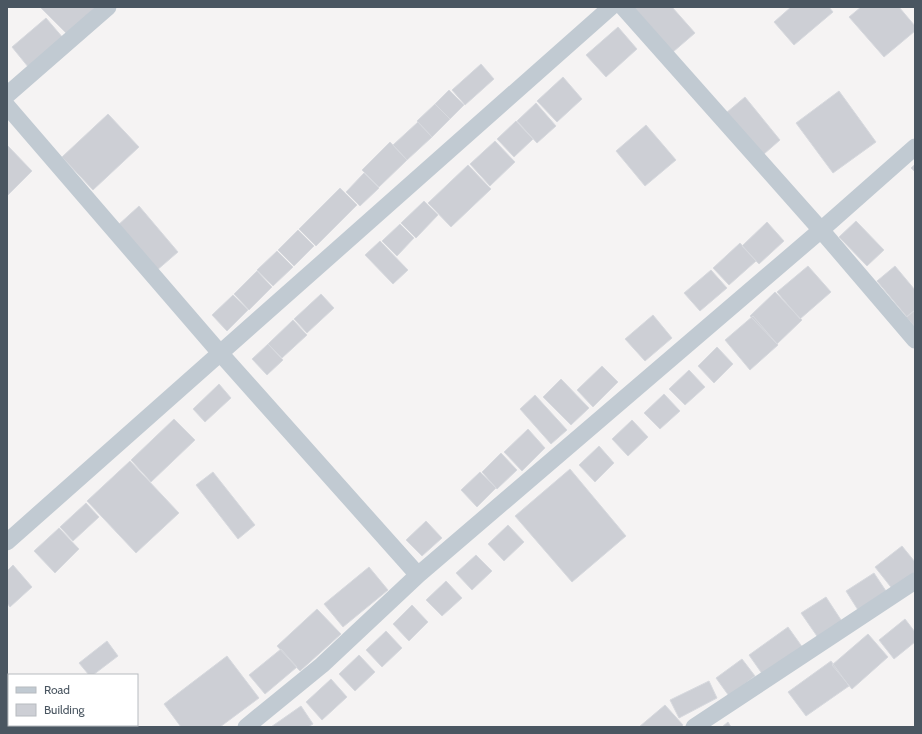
<svg xmlns="http://www.w3.org/2000/svg" width="922" height="734" viewBox="0 0 922 734" font-family="Cabin,sans-serif">
	<style>
		.building { fill: #cdcfd5; stroke: #d7d9de }
		.lines { fill: none; stroke-linecap: round; stroke-linejoin: round }
		.street { stroke: #c1cad2; stroke-width: 17 }
	</style>
	<rect width="100%" height="100%" fill="#f5f3f3"/>
	<path class="building" d="M40,7H93L94,8L68,35Z
		M636,7H672L695,33L666,58L627,15Z
		M791,7H829L833,12L794,45L774,22Z
		M861,7H899L915,26V31L884,57L849,17Z
		M46,18L64,39L29,68L12,47Z
		M618,27L637,49L606,77L586,55Z
		M481,64L494,79L465,105L452,90Z
		M563,77L582,99L557,122L537,101Z
		M449,90L464,105L450,119L435,104Z
		M839,91L876,142L833,173L796,123Z
		M745,97L780,140L756,161L720,118Z
		M536,103L556,126L537,143L517,121Z
		M435,104L450,119L432,137L417,121Z
		M108,114L139,147L93,190L62,157Z
		M516,121L533,139L514,157L497,139Z
		M418,122L432,137L407,160L393,145Z
		M646,125L676,160L645,186L616,151Z
		M495,141L515,162L490,186L470,164Z
		M390,142L407,160L379,187L362,170Z
		M7,145L32,171L7,196Z
		M915,164V172L911,168Z
		M468,165L491,189L451,227L428,203Z
		M364,173L379,188L360,206L346,192Z
		M340,188L357,205L316,246L299,229Z
		M424,201L438,215L416,238L401,223Z
		M139,206L178,252L156,271L117,226Z
		M856,221L884,250L867,266L839,237Z
		M767,222L784,241L759,264L742,246Z
		M400,224L414,238L397,256L382,241Z
		M298,230L314,246L294,266L278,250Z
		M380,241L408,270L393,284L365,255Z
		M740,243L756,261L729,285L713,268Z
		M277,251L293,267L273,286L257,270Z
		M808,266L831,292L800,319L777,292Z
		M895,266L915,290V310L907,317L877,281Z
		M711,270L727,288L700,311L684,293Z
		M257,271L272,287L249,310L234,294Z
		M775,292L802,320L777,344L750,316Z
		M321,294L334,308L307,333L294,319Z
		M233,295L248,310L227,331L212,315Z
		M915,310V327L906,317Z
		M653,315L672,338L645,361L625,339Z
		M753,316L778,345L750,370L725,340Z
		M293,320L307,335L282,358L268,344Z
		M268,344L283,360L267,375L252,359Z
		M717,347L733,364L714,383L698,366Z
		M602,366L618,382L593,407L577,390Z
		M689,370L705,387L685,405L669,389Z
		M561,379L589,408L571,425L543,397Z
		M219,384L231,398L205,422L193,409Z
		M664,394L680,411L660,429L644,413Z
		M535,395L567,430L551,444L520,409Z
		M174,419L195,440L151,482L131,460Z
		M632,420L648,437L628,456L612,439Z
		M528,429L545,448L522,471L504,452Z
		M599,446L614,463L595,482L579,465Z
		M501,453L517,470L497,489L482,472Z
		M130,461L179,513L136,553L87,501Z
		M570,469L626,536L572,582L515,516Z
		M213,472L255,525L238,539L196,485Z
		M480,472L496,488L477,507L461,490Z
		M86,503L99,517L73,541L60,527Z
		M426,521L442,538L422,556L406,540Z
		M508,525L524,542L504,561L488,544Z
		M59,528L79,549L55,573L34,551Z
		M902,546L915,562V575L894,591L875,567Z
		M476,555L492,571L472,590L456,573Z
		M13,565L32,587L10,607L7,603V571Z
		M369,567L388,590L343,627L324,604Z
		M874,573L886,591L858,610L846,591Z
		M446,581L462,598L442,616L426,600Z
		M826,597L843,623L819,639L801,613Z
		M412,605L428,622L409,641L393,624Z
		M317,609L341,634L300,671L277,646Z
		M905,619L915,632V642L894,659L879,640Z
		M788,627L803,648L763,675L749,655Z
		M386,631L402,648L382,667L366,650Z
		M868,634L888,657L852,689L832,665Z
		M107,641L118,656L93,675H89L79,663Z
		M281,649L297,667L265,694L249,675Z
		M359,655L375,672L355,691L339,674Z
		M227,656L259,698L220,727H181L164,704Z
		M742,659L755,676L729,696L716,678Z
		M831,661L849,686L806,716L788,692Z
		M331,679L347,697L322,720L306,702Z
		M709,681L717,698L679,718L670,700Z
		M665,705L683,725L681,727H639Z
		M301,706L313,724L308,727H271Z
		M728,722L731,727H722Z"/>
	<g class="lines">
		<path class="street" d="M623,7L821,230L915,340
			M7,95L108,7
			M7,106L220,353L418,575
			M7,542L611,7
			M246,727L322,665L418,575L821,230L915,147
			M694,727L915,581"/>
	</g>
	<rect width="922" height="734" fill="none" stroke="#4a5661" stroke-width="16"/>
	<rect x="8" y="674" width="130" height="52" fill="#ffffff" stroke="#b7bbc0"/>
	<rect x="16" y="687" width="20" height="6" fill="#c1cad2" stroke="#b7bbc0"/>
	<text x="44" y="694" font-size="12" fill="#4a5661">Road</text>
	<rect x="16" y="704" width="20" height="12" fill="#cdcfd5" stroke="#b7bbc0"/>
	<text x="44" y="714" font-size="12" fill="#4a5661">Building</text>
</svg>
